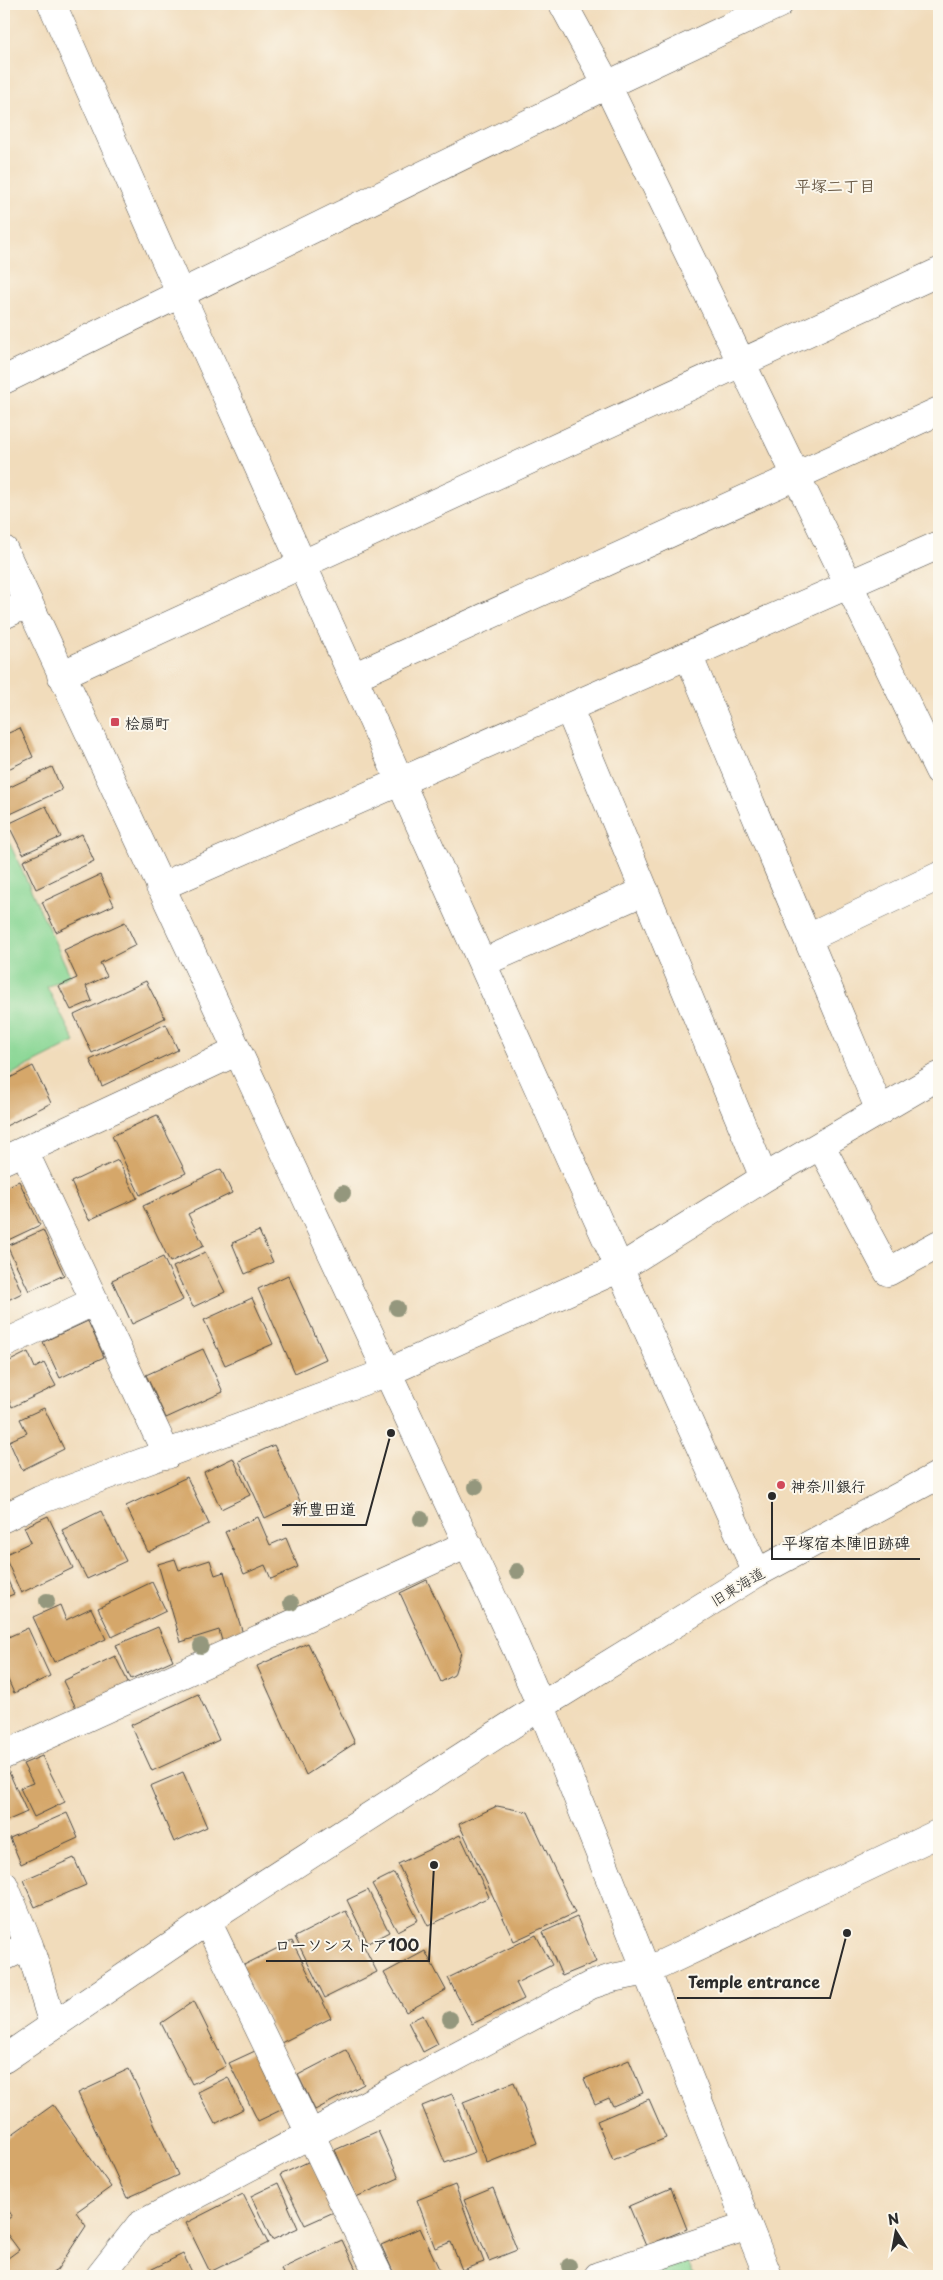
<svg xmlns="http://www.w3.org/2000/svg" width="943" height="2280" viewBox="0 0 943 2280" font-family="'Playpen Sans','Klee One',sans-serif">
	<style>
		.green { fill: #8ad795; stroke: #5a8160 }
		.building { fill: #d5a76a }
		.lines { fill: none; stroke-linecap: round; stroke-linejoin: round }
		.minor-casing { stroke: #494641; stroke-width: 29 }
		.minor { stroke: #fff; stroke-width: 28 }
		.tree { fill: #94977d }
		.poi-dot { fill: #d1495b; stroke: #fbf7ec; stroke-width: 2 }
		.labels { text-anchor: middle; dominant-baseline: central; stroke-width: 4; stroke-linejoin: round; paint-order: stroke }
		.poi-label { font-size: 15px; font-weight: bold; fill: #2b2b2b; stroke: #fbf7ec; text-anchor: start }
		.street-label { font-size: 15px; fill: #2b2b2b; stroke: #fbf7ec }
		.neighbourhood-label { font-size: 16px; font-weight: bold; fill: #665641; stroke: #fbf7ec }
		.leader { fill: none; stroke: #2b2b2b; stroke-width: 2 }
		.callout-dot { fill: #2b2b2b; stroke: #fbf7ec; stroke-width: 2 }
		.callout-label { font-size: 16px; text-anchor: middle; font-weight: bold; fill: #2b2b2b; stroke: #fbf7ec; stroke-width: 4; stroke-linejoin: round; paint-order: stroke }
	</style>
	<rect width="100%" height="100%" fill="#fbf7ec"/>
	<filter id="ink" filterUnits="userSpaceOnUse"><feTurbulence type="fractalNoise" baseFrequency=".02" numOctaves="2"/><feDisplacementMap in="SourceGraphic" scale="10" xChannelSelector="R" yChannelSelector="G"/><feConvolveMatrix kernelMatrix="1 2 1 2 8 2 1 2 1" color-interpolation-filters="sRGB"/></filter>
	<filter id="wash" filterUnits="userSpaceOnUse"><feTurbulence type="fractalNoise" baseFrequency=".0096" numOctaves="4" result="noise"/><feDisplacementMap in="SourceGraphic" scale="20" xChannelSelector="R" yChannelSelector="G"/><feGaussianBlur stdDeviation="1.12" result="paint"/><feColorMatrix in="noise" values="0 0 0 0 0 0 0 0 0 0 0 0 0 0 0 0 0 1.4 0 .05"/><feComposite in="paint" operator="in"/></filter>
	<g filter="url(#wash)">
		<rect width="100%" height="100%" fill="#f1dcbb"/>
		<path class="green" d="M4,831L70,975L47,987L75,1042L4,1078Z
			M686,2257L694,2276H631Z"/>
		<g id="blocks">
			<path class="building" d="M20,728L33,757L4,771V735Z
				M52,767L62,790L4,817V790Z
				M46,806L61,837L23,854L8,824Z
				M82,834L94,861L36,889L23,861Z
				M100,875L114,905L56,932L42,902Z
				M125,922L136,945L100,963L107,976L86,986L92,1001L71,1010L59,986L77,978L64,950Z
				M146,981L165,1018L92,1053L74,1015Z
				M166,1024L178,1050L102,1086L90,1060Z
				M33,1066L51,1103L4,1127V1081Z
				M157,1115L186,1173L140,1195L112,1136Z
				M118,1160L137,1198L89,1220L71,1182Z
				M221,1169L232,1193L188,1214L204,1246L170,1262L143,1206Z
				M19,1181L40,1225L4,1242V1188Z
				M43,1230L64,1275L29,1291L7,1246Z
				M259,1231L273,1262L245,1274L232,1243Z
				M4,1252L22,1293L4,1302Z
				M205,1252L225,1292L193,1307L173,1267Z
				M163,1257L183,1300L132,1324L112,1280Z
				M288,1275L326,1359L295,1373L258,1289Z
				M252,1298L273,1344L225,1365L204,1320Z
				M88,1321L104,1357L60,1378L43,1342Z
				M203,1349L223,1392L166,1418L146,1375Z
				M28,1352L35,1368L44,1363L56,1386L12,1407L4,1390V1364Z
				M44,1408L64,1449L22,1470L9,1441L27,1433L20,1419Z
				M274,1445L300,1501L265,1518L239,1461Z
				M233,1458L250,1495L221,1509L204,1472Z
				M187,1477L209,1524L148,1552L126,1506Z
				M101,1511L126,1561L87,1579L62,1530Z
				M48,1516L73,1568L21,1593L4,1555L31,1542L24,1527Z
				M258,1517L270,1545L286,1538L298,1567L271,1579L265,1565L244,1574L225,1532Z
				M175,1559L179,1570L210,1560L215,1575L224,1572L243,1634L222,1641L219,1630L181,1642L158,1564Z
				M4,1572L14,1594L4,1598Z
				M427,1580L461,1652L454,1675L441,1682L400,1593Z
				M152,1582L166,1611L112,1637L98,1608Z
				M60,1605L66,1620L91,1608L106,1639L54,1662L33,1617Z
				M158,1627L173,1660L131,1679L116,1645Z
				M28,1628L50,1676L14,1693L4,1671V1639Z
				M308,1643L355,1743L306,1775L257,1666Z
				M115,1656L129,1684L77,1710L63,1681Z
				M198,1694L219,1740L152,1771L131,1725Z
				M42,1756L65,1802L34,1817L20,1788L33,1783L23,1764Z
				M7,1768L27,1812L4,1822V1769Z
				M183,1772L207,1827L174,1842L150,1786Z
				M497,1806L528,1812L575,1913L514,1941L459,1824Z
				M67,1813L78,1838L21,1864L10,1838Z
				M460,1835L489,1897L428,1926L398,1864Z
				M74,1858L86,1885L35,1907L23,1880Z
				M394,1873L418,1920L397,1931L372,1884Z
				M368,1890L389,1932L368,1943L347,1900Z
				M346,1911L377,1972L325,1998L295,1937Z
				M577,1917L596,1962L562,1976L543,1932Z
				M536,1935L552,1965L516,1983L524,1999L472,2024L448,1978Z
				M292,1941L331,2018L281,2043L242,1966Z
				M425,1951L446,1990L406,2012L384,1973Z
				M194,2001L226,2066L192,2084L161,2023Z
				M423,2015L438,2044L423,2052L408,2022Z
				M346,2050L364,2084L315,2110L298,2075Z
				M255,2051L283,2109L258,2121L229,2063Z
				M629,2060L643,2093L613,2106L609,2098L595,2104L584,2079Z
				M129,2069L178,2175L127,2198L78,2093Z
				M228,2077L243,2109L215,2124L198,2092Z
				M514,2082L537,2143L487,2163L463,2102Z
				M452,2094L475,2152L445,2163L422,2106Z
				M649,2099L666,2138L613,2160L597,2121Z
				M53,2105L111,2187L76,2212L86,2226L57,2270L48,2276H4V2261L19,2250L4,2230V2222L12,2216L4,2203V2140Z
				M378,2131L399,2178L356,2197L335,2150Z
				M310,2161L334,2212L305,2225L280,2175Z
				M278,2183L298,2228L272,2240L251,2196Z
				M455,2185L484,2262L462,2270L451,2242L435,2248L417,2200Z
				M493,2188L517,2250L489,2261L464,2200Z
				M671,2188L687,2229L646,2246L629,2206Z
				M243,2194L268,2243L210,2272L186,2223Z
				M420,2228L441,2273L434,2276H395L381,2245Z
				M342,2240L359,2276H284L281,2269Z
				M183,2254L194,2276H153L150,2270Z"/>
		</g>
	</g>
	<g filter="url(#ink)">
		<use href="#blocks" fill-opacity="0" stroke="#494641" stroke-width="1"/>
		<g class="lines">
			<defs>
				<path id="minor" d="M52,4L180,293L757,1573
					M563,4L607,85L939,771
					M4,380L607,85L779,4
					M4,550L516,1648L541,1706L768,2276
					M4,615L29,603
					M689,657L880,1111
					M61,675L939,272
					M353,677L939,411
					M569,709L764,1178
					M160,887L939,545
					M808,938L939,876
					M482,963L645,891
					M821,1146L888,1272L939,1244
					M24,1151L167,1455
					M4,1160L236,1052
					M4,1344L95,1301
					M4,1518L40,1500L388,1372L620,1268L764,1178L939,1076
					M4,1755L468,1544
					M4,1885L29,1945L53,2025
					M207,1921L379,2276
					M4,1957L29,1945
					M4,2059L207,1921L541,1706L757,1573L939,1475
					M100,2276L140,2225L591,1985L612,1978L647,1971L939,1833
					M598,2276L748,2226"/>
			</defs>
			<use href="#minor" class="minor-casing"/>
			<use href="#minor" class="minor"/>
		</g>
		<g class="tree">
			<circle cx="343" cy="1193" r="8"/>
			<circle cx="397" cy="1308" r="8"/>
			<circle cx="476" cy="1487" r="8"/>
			<circle cx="421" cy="1519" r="8"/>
			<circle cx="517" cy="1571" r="8"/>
			<circle cx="47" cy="1601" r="8"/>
			<circle cx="291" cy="1603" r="8"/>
			<circle cx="201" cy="1646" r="8"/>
			<circle cx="450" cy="2019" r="8"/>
			<circle cx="569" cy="2266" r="8"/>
		</g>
	</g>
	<g class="poi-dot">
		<rect x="110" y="717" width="10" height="10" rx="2.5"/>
		<circle cx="781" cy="1485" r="5"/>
	</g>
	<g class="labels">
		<g class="poi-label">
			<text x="125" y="722">桧扇町</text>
			<text x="791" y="1485">神奈川銀行</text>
		</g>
		<g class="street-label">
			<text transform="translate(737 1586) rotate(-31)">旧東海道</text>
		</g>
		<g class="neighbourhood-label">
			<text x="835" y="185">平塚二丁目</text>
		</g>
	</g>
	<path class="leader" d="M391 1433L366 1525H282M772 1496L772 1559H920M434 1865L429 1961H266M847 1933L830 1998H677"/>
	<g class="callout-dot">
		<circle cx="391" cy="1433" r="5"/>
		<circle cx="772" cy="1496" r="5"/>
		<circle cx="434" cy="1865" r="5"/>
		<circle cx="847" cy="1933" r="5"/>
	</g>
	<g class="callout-label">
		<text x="324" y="1515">新豊田道</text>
		<text x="846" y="1549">平塚宿本陣旧跡碑</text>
		<text x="347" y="1951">ローソンストア100</text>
		<text x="754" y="1988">Temple entrance</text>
	</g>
	<rect width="943" height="2280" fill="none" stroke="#fbf7ec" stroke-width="20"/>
	<g transform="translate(896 2232) rotate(349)" stroke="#fbf7ec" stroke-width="4" paint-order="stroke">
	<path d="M0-4L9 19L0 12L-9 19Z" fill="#2b2b2b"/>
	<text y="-8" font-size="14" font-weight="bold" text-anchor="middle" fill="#2b2b2b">N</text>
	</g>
</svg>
